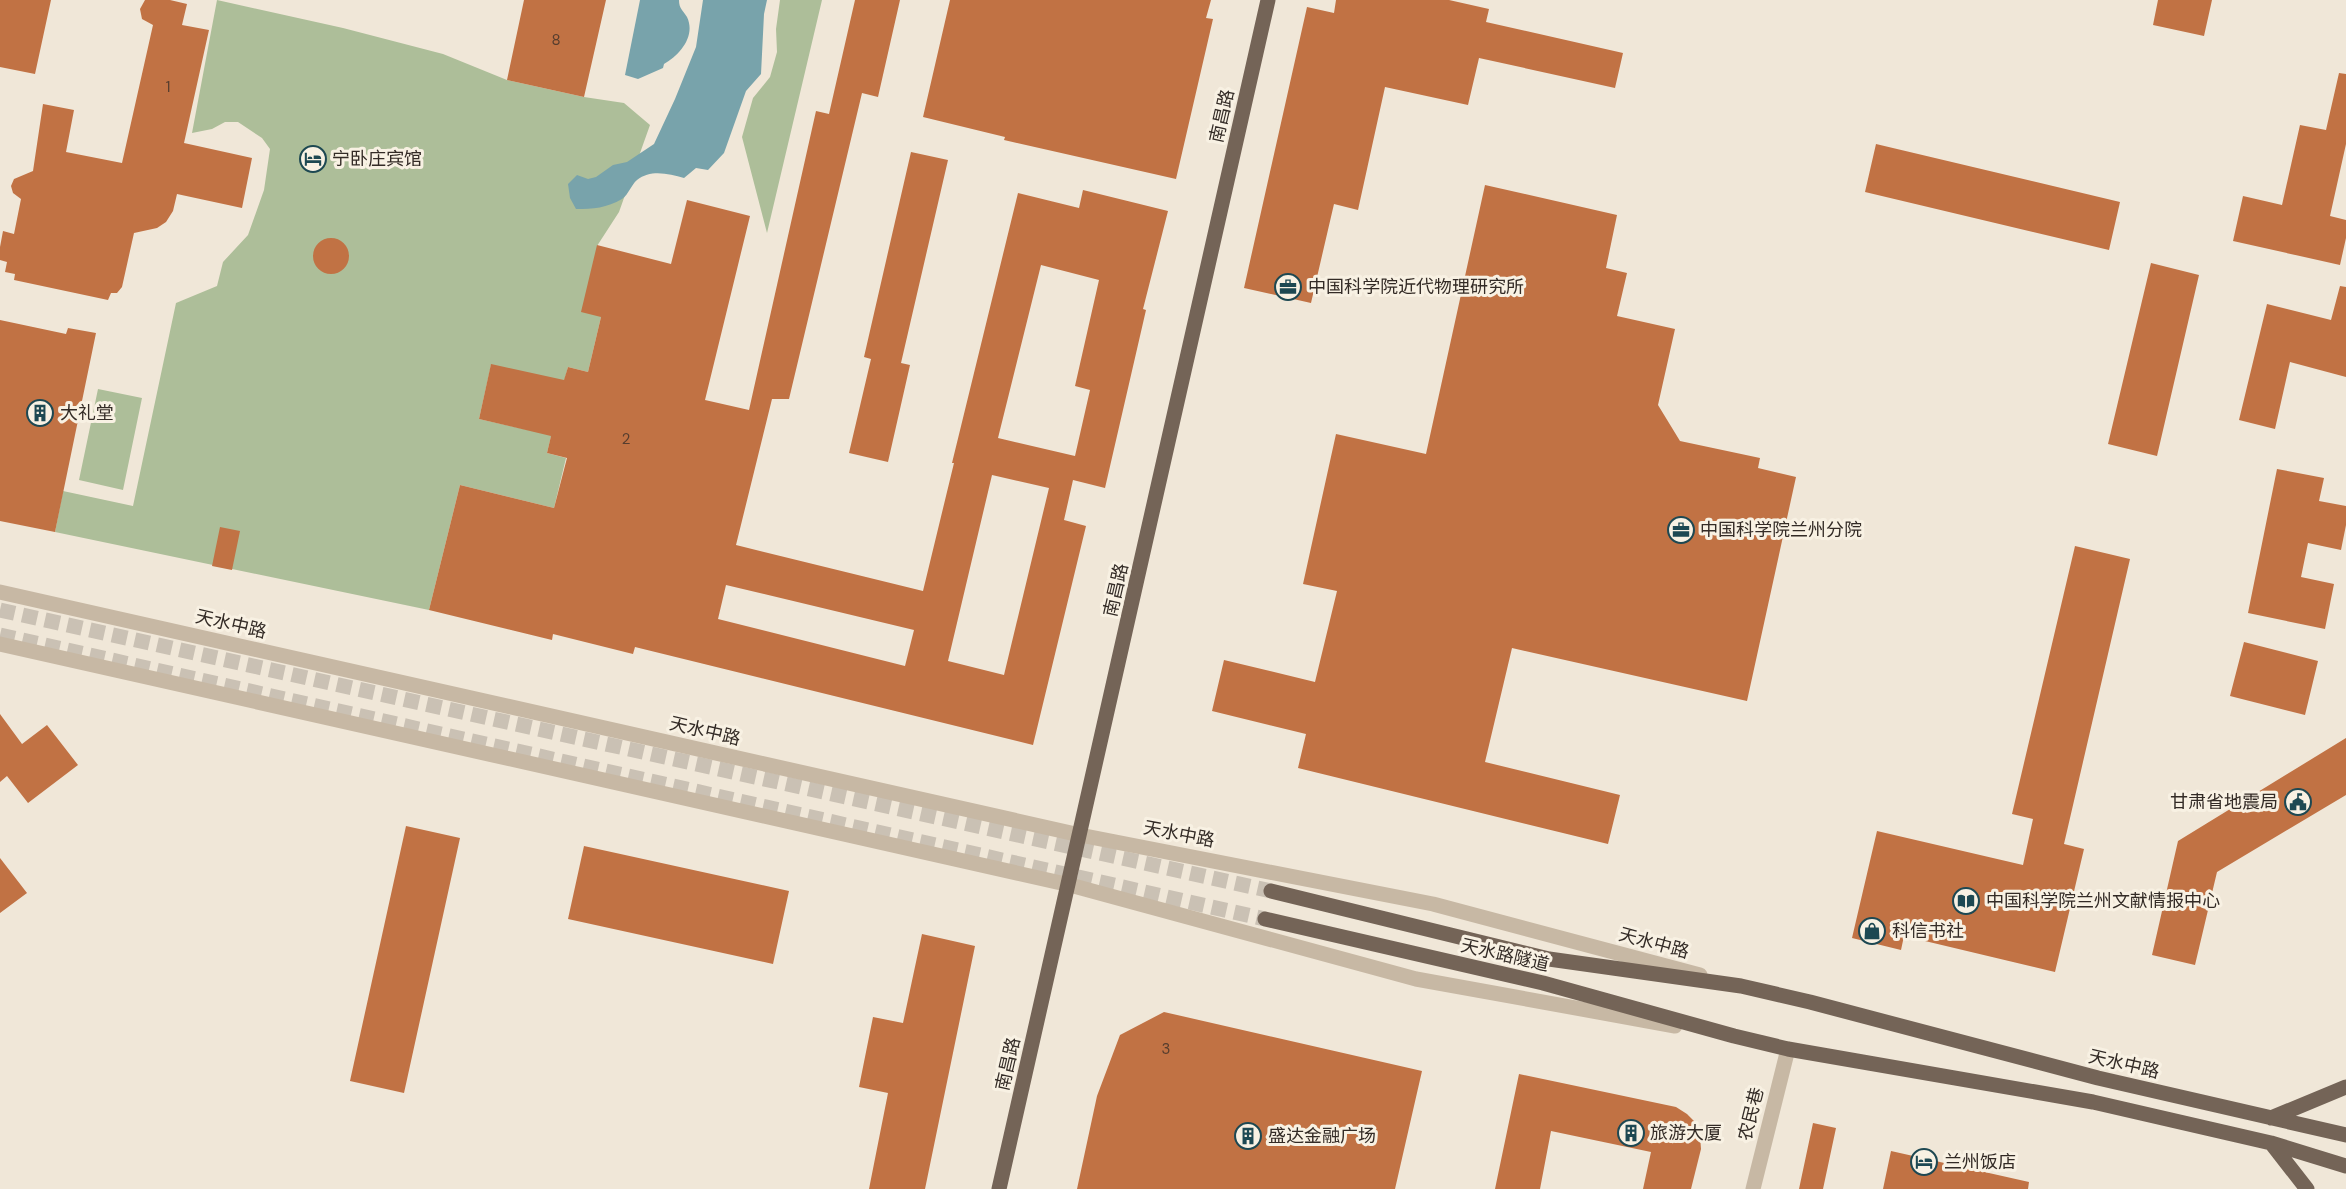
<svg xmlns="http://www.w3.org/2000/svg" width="2346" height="1189" viewBox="0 0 2346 1189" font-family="'DM Sans','Noto Sans SC',sans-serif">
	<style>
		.green { fill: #adbe99 }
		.water { fill: #78a3ab }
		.building { fill: #c17244; fill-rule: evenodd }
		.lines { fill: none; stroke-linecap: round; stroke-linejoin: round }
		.major-tunnel { stroke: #cac1b4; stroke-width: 15; stroke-dasharray: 15 8; stroke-linecap: butt }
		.minor { stroke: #c7b8a4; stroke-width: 15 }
		.major { stroke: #746457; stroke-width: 15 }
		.labels { text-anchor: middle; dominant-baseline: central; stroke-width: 6; stroke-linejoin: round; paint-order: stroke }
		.number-label { font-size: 15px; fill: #563d2e }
		.street-label { font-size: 18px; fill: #332b26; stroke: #f8f1e3 }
		.poi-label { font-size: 18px; fill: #332b26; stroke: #f8f1e3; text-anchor: start }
	</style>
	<rect width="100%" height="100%" fill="#f0e7d8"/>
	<path class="green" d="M217,0L343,28L443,54L507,80L584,97L624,103L650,125L619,212L597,246L601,317L588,372L568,367L562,389L491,365L479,419L533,431L554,424L547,453L566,458L554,508L460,485L429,610L55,532L63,491L133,506L176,303L217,286L223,262L248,235L264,190L270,149L262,138L238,122H225L212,129L192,133Z
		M780,0H822L767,233L742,137L753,98L770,77L777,52L776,29Z
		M98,389L142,398L123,490L79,480Z"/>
	<path class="water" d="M640,0H679C679,9 683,10 687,17C696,36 680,55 664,64L663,68L638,79L625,75Z
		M703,0H767L764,14L761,74L746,91L724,153L708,170L696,168L684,178C669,174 651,169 637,180C631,185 629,194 622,199C607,208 593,209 576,209L570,198L568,184L577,175L588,179L596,177L613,165L627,162L654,144L675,99L696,47Z"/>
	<path class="building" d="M0,0H51L35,74L0,67Z
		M145,0H170L187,4L182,25L209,30L184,143L252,158L242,208L177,194L173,211L166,222L157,228L134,233L122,287L117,293H111L108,300L14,280L15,274L5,272L7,262L0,260V247L3,231L14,234L21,199L13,193L11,186L14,179L33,171L43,104L74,110L66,152L122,163L153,25L142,19L140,9Z
		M524,0H606L584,97L507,80Z
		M855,0H900L878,97L862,93L789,399H772L736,545L923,591L954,463H952L1018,193L1079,208L1083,190L1168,211L1143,309L1146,310L1105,488L1073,480L1064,520L1086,526L1033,745L635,647L633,654L553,634L552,640L429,610L460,485L554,508L567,458L547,453L551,436L479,419L491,364L564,380L568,367L588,372L601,317L581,312L597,245L671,264L687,200L750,216L705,400L749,410L816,111L829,114ZM1041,265L1099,280L1075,386L1090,390L1075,456L998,438ZM992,475L1049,488L1004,675L948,661ZM726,585L914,630L905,666L718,619Z
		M950,0H1211L1206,18L1213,19L1176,179L1004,140L1005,137L923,117Z
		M1336,0H1449L1489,9L1486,22L1623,53L1615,88L1479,58L1468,105L1385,87L1358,210L1334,204L1311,303L1244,288L1307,7L1334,13Z
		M2158,0H2212L2204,36L2153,25Z
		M2339,73L2346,74V144L2330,216L2346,220V238L2340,265L2233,241L2243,196L2282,205L2300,125L2326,130Z
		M1876,144L2120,202L2109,250L1865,192Z
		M911,152L948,160L901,363L910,365L888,462L849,453L871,359L864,357Z
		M1485,185L1617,215L1606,268L1627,273L1617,316L1675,329L1658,405L1680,441L1760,458L1758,468L1796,477L1747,701L1512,648L1485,762L1620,795L1608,844L1298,768L1306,734L1212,711L1224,660L1315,682L1337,591L1303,584L1336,434L1426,454Z
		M313 256a18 18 0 1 1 36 0a18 18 0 1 1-36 0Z
		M2151,263L2199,275L2157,456L2108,444Z
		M2340,286L2346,287V377L2290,362L2275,429L2239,420L2267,304L2331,320Z
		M0,320L66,334L68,328L96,333L55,532L0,521Z
		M2277,469L2324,478L2319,501L2346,506V525L2341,550L2308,543L2301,577L2334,584L2325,629L2248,613Z
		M220,527L240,531L232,570L212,566Z
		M2075,546L2130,559L2064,844L2084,849L2055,972L1904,936L1901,950L1852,938L1877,831L2023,865L2033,819L2012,814Z
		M2244,642L2318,661L2305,715L2230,696Z
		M0,714L22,744L47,725L78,765L28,803L7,776L0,782Z
		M2346,738V795L2217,872L2195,965L2152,955L2178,841Z
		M406,826L460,838L404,1093L350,1081Z
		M584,846L789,891L773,964L568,919Z
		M0,858L27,893L0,913Z
		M922,934L975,946L925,1189H869L888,1093L859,1087L873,1017L903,1023Z
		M1164,1012L1422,1071L1395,1189H1077L1097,1096L1120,1035Z
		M1519,1074L1676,1107L1687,1114L1696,1123L1700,1136L1701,1149L1691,1189H1643L1651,1152L1551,1131L1540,1189H1495Z
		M1813,1123L1836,1128L1823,1189H1799Z
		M1891,1151L2029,1182L2028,1189H1883Z"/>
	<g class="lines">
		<path class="major-tunnel" d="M0,610L1271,891
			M0,635L1265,919"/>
		<path class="minor" d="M0,592L1080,835L1433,904L1700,975
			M0,644L1070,885L1416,979L1675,1026
			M1753,1189L1788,1049"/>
		<path class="major" d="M1271,891L1549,959L1741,986L1810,1002L2098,1078L2346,1135
			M1265,919L1543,983L1734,1036L1788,1049L2093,1102L2271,1143L2346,1166
			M2271,1118L2346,1087
			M2271,1143L2307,1189
			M999,1189L1268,0"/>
	</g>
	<defs>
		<symbol id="hotel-ring" viewBox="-11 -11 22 22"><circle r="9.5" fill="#f8f1e3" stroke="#1d4852" stroke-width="1.5"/><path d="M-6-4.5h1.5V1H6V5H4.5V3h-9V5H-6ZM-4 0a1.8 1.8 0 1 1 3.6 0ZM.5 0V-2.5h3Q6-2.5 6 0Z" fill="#1d4852"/></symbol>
		<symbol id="office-ring" viewBox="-11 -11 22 22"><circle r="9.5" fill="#f8f1e3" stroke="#1d4852" stroke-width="1.5"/><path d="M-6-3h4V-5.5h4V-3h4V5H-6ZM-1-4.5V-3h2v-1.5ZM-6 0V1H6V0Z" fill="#1d4852"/></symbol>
		<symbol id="building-ring" viewBox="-11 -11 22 22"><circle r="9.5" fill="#f8f1e3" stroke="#1d4852" stroke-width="1.5"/><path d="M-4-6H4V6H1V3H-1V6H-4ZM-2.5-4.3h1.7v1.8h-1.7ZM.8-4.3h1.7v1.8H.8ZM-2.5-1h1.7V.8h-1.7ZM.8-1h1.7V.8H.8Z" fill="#1d4852"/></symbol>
		<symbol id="civic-ring" viewBox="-11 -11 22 22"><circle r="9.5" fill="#f8f1e3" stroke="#1d4852" stroke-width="1.5"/><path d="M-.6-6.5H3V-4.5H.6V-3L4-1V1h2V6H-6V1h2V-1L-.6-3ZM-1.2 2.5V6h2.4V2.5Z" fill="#1d4852"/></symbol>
		<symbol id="library-ring" viewBox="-11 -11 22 22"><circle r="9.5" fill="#f8f1e3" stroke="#1d4852" stroke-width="1.5"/><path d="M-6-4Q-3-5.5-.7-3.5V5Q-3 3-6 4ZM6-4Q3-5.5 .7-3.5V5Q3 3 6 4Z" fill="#1d4852"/></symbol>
		<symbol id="shop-ring" viewBox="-11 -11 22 22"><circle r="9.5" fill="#f8f1e3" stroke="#1d4852" stroke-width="1.5"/><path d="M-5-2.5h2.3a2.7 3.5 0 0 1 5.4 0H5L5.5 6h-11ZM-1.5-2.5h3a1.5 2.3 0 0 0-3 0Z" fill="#1d4852"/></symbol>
	</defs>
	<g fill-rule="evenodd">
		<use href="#hotel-ring" x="298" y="144" width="30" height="30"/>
		<use href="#office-ring" x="1273" y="272" width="30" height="30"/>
		<use href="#building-ring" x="25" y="398" width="30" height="30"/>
		<use href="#office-ring" x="1666" y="515" width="30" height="30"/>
		<use href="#civic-ring" x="2283" y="787" width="30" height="30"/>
		<use href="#library-ring" x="1951" y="886" width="30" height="30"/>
		<use href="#shop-ring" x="1857" y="916" width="30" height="30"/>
		<use href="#building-ring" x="1616" y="1118" width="30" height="30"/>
		<use href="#building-ring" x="1233" y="1121" width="30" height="30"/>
		<use href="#hotel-ring" x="1909" y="1147" width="30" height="30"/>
	</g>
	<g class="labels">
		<g class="number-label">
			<text x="556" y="40">8</text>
			<text x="168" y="87">1</text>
			<text x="626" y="439">2</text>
			<text x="1166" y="1049">3</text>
		</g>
		<g class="street-label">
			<text transform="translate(1222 116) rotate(-77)">南昌路</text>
			<text transform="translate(1116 590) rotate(-77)">南昌路</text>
			<text transform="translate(231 624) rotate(13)">天水中路</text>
			<text transform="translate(705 731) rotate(13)">天水中路</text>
			<text transform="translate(1179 834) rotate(11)">天水中路</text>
			<text transform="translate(1654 943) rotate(15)">天水中路</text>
			<text transform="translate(1505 955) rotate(13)">天水路隧道</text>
			<text transform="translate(1008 1064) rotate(-77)">南昌路</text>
			<text transform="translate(2124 1064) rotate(13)">天水中路</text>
			<text transform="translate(1751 1114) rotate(-76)">农民巷</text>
		</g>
		<g class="poi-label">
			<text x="332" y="159">宁卧庄宾馆</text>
			<text x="1308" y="287">中国科学院近代物理研究所</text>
			<text x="60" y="413">大礼堂</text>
			<text x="1700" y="530">中国科学院兰州分院</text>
			<text x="2278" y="802" text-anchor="end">甘肃省地震局</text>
			<text x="1986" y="901">中国科学院兰州文献情报中心</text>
			<text x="1892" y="931">科信书社</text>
			<text x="1650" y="1133">旅游大厦</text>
			<text x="1268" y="1136">盛达金融广场</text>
			<text x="1944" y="1162">兰州饭店</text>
		</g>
	</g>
</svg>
